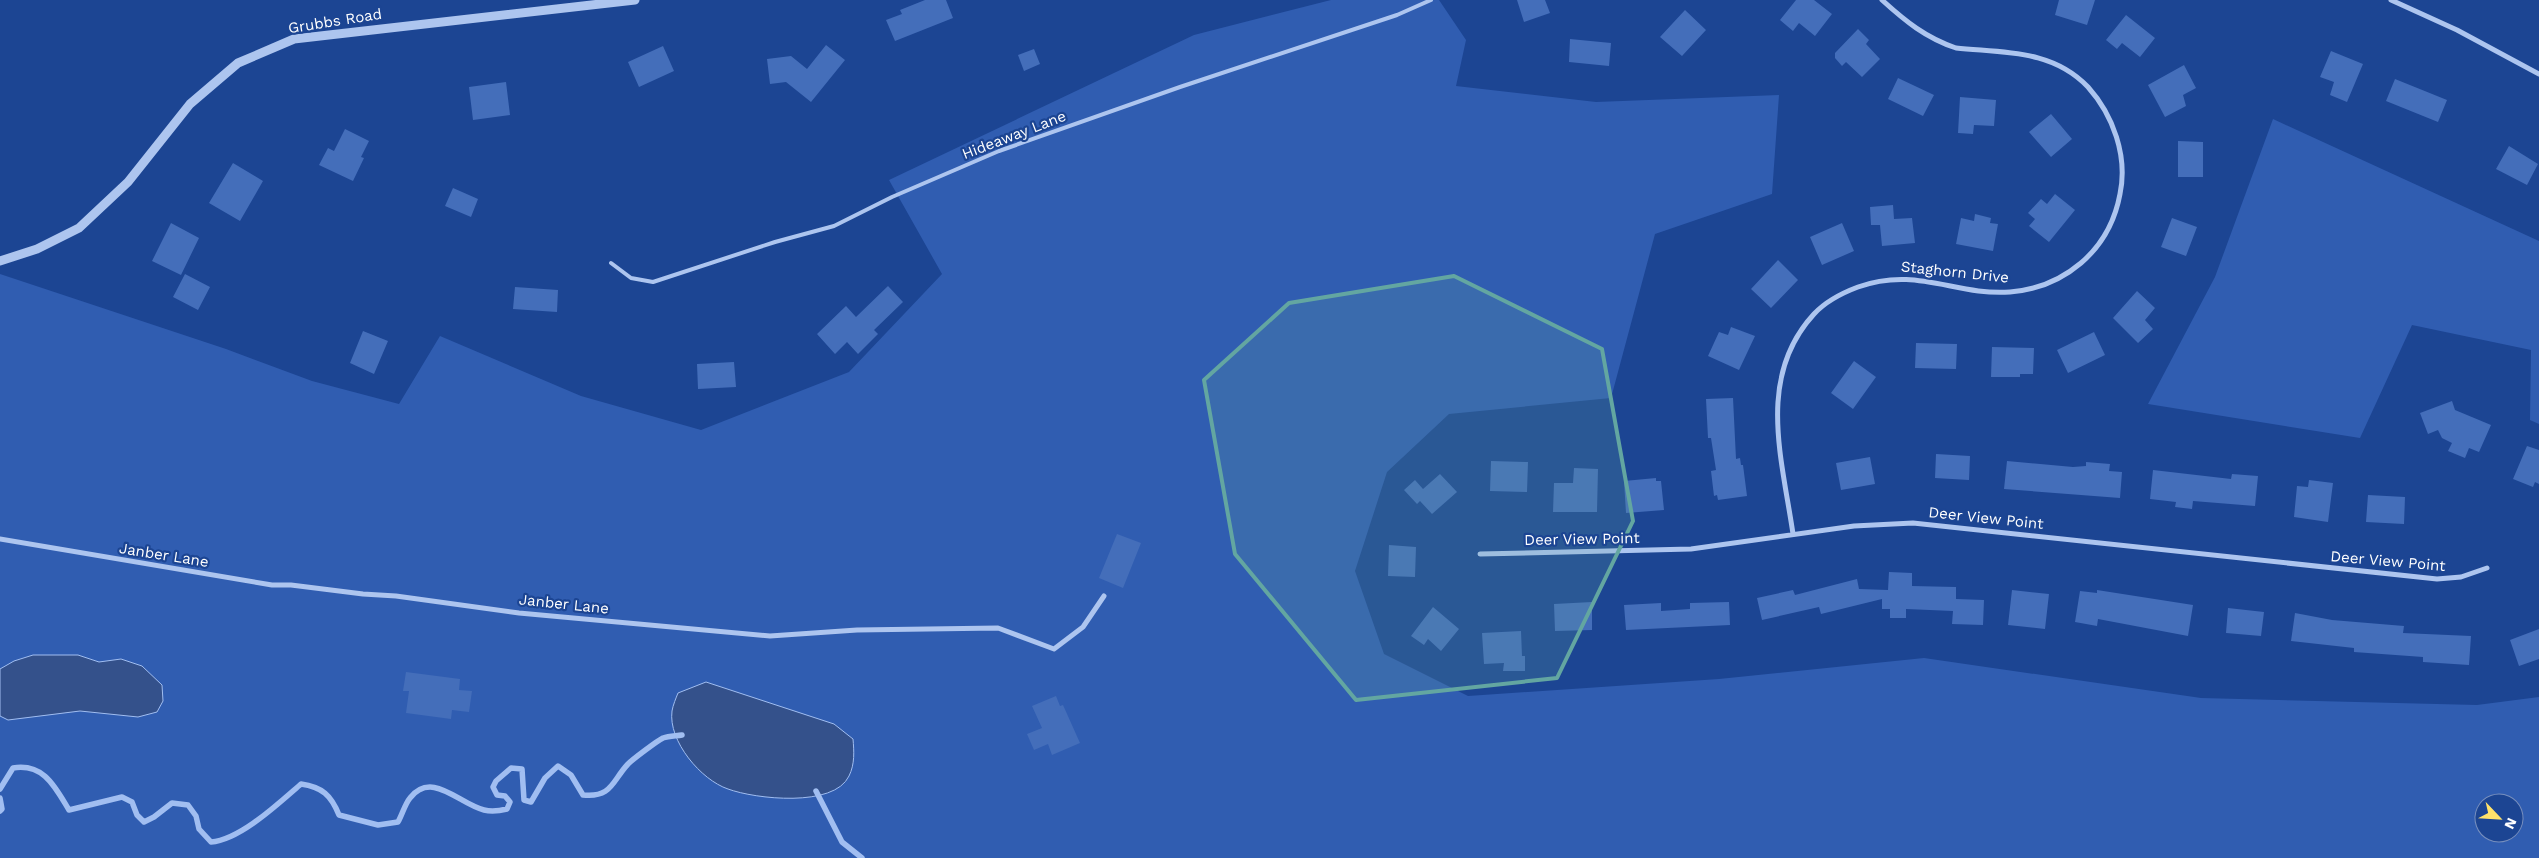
<svg xmlns="http://www.w3.org/2000/svg" width="2539" height="858" viewBox="0 0 2539 858" font-family="'Work Sans',sans-serif">
	<style>
		.green { fill: #305db1; fill-rule: evenodd }
		.water { fill: #34518b; stroke: #a1bef1 }
		.lines { fill: none; stroke-linecap: round; stroke-linejoin: round }
		.stream { stroke: #a1bef1; stroke-width: 5.5 }
		.building { fill: #446eba }
		.service { stroke: #adc5ef; stroke-width: 4 }
		.minor { stroke: #adc5ef; stroke-width: 5 }
		.tertiary { stroke: #adc5ef; stroke-width: 9 }
		.marked { fill: #63a6a1; fill-opacity: 0.2; stroke: #63a6a1; stroke-width: 4; stroke-linejoin: round }
		.labels { text-anchor: middle; dominant-baseline: central; stroke-width: 4.5; stroke-linejoin: round; paint-order: stroke }
		.street-label { font-size: 15px; fill: #fff; stroke: #1c4593 }
	</style>
	<rect width="100%" height="100%" fill="#1c4593"/>
	<path class="green" d="M1331,0H1439L1466,40L1456,86L1596,102L1779,95L1772,194L1655,234L1611,398L1449,414L1387,472L1355,571L1384,654L1468,696L1719,679L1924,658L2201,698L2477,705L2539,697V858H0V274L226,349L312,381L399,404L440,336L581,396L701,430L849,372L942,274L889,180L1194,35ZM2484,803H2514V833H2484Z
		M2273,119L2539,241V424L2530,420L2531,350L2412,325L2360,438L2148,404L2215,277Z"/>
	<path class="water" d="M33,655H78L99,662L121,659L142,666L162,685L163,701L157,712L138,717L80,711L8,720L0,716V669L14,661Z
		M706,682L834,724L853,739C854,751 855,764 849,776C834,808 755,799 728,789C701,780 668,741 672,711C673,705 676,698 678,693Z"/>
	<g class="lines">
		<path class="stream" d="M0,789L13,768C44,763 55,787 69,810L122,797L132,802L137,815L144,822L154,817L172,803L188,805L196,816L199,829L211,842C240,840 279,803 301,784C322,787 331,795 339,815L378,825L398,822C402,815 405,804 410,798C432,770 459,804 484,810C492,812 499,811 507,809L510,802L505,796L497,795L493,787L496,781L511,768L522,769L524,800L531,802L545,778L558,766L571,775L583,795C612,798 612,781 628,764C633,759 657,741 663,738C669,736 676,736 682,735
			M816,791L842,842L862,858
			M0,798L2,809L0,811"/>
	</g>
	<path class="building" d="M925,0H946L953,18L895,41L886,20L902,14L900,10Z
		M1517,0H1545L1550,13L1524,22Z
		M1796,0H1814L1832,14L1815,36L1799,23L1793,31L1780,20Z
		M2059,0H2095L2087,25L2055,15Z
		M1685,10L1706,30L1682,56L1660,37Z
		M2126,15L2155,38L2140,57L2122,43L2117,49L2106,40Z
		M1858,29L1869,40L1866,44L1880,59L1862,77L1846,62L1842,66L1835,58V53Z
		M1570,39L1611,43L1609,66L1569,62Z
		M826,45L845,60L811,102L786,82L770,84L767,59L791,56L807,69Z
		M663,46L674,71L639,87L628,62Z
		M1034,49L1040,64L1024,71L1018,55Z
		M2331,51L2363,64L2347,102L2330,95L2334,82L2320,77Z
		M2184,65L2196,88L2183,95L2186,106L2165,117L2148,85Z
		M1898,78L1934,95L1923,116L1888,99Z
		M2395,79L2447,100L2438,122L2386,101Z
		M506,82L510,115L473,120L469,87Z
		M1960,97L1996,100L1994,126L1974,125L1973,134L1958,133Z
		M2051,114L2072,139L2051,157L2029,132Z
		M345,129L369,141L361,157L364,158L353,181L319,165L328,148L334,151Z
		M2178,141L2203,142V177H2178Z
		M2509,146L2538,164L2527,185L2496,169Z
		M233,163L263,181L240,221L209,203Z
		M453,188L478,199L471,217L445,206Z
		M2055,194L2075,210L2049,242L2029,226L2035,219L2028,213L2041,199L2047,204Z
		M1893,205L1894,219L1912,218L1915,243L1882,246L1880,225H1871L1870,207Z
		M1975,214L1991,218L1990,223L1998,224L1993,251L1956,244L1961,218L1974,221Z
		M2172,218L2197,227L2186,256L2161,247Z
		M171,223L199,238L181,275L152,261Z
		M1842,223L1854,251L1822,265L1810,237Z
		M1778,260L1798,280L1771,308L1751,289Z
		M185,274L210,287L198,310L173,297Z
		M888,286L903,302L874,330L878,334L858,354L847,342L835,354L817,334L846,306L856,317Z
		M515,287L558,290L557,312L513,309Z
		M2137,291L2155,308L2145,320L2153,329L2138,343L2113,318Z
		M1731,327L1755,336L1739,370L1708,356L1719,332L1728,335Z
		M363,331L388,341L374,374L350,363Z
		M2094,332L2105,355L2068,373L2057,350Z
		M1916,343L1957,344L1956,369L1915,368Z
		M1992,347L2034,348L2033,374H2020V377H1991Z
		M1854,361L1876,377L1853,409L1831,393Z
		M734,362L736,387L698,389L697,364Z
		M1733,398L1736,459L1740,458L1741,465H1743L1747,496L1718,500L1717,495L1714,496L1711,471L1716,470L1711,438H1708L1706,399Z
		M2452,401L2455,410L2491,425L2479,452L2469,448L2465,458L2448,451L2452,443L2442,438L2438,430L2428,434L2420,413Z
		M2527,446L2539,450V484L2535,482L2533,487L2513,479Z
		M1936,454L1970,456L1969,480L1935,478Z
		M1870,457L1875,484L1841,490L1836,463Z
		M1491,461L1528,462L1527,492L1490,491Z
		M2007,461L2073,467L2086,466V462L2110,464L2109,471L2122,472L2120,498L2004,489Z
		M1574,468L1598,469L1597,512H1553L1554,483H1573Z
		M2153,470L2231,479L2232,474L2258,476L2255,506L2193,501L2192,509L2175,507L2176,502L2150,499Z
		M1440,474L1457,492L1432,514L1420,501L1417,504L1404,490L1415,480L1423,489Z
		M1656,478V481H1661L1664,510L1626,513L1624,481Z
		M2309,480L2333,483L2328,522L2294,517L2297,486L2308,487Z
		M2368,495L2405,497L2404,524L2366,522Z
		M1117,534L1141,543L1123,588L1099,578Z
		M1389,545L1416,547L1415,577L1388,576Z
		M1889,572L1912,573V586L1956,587V599L1984,600L1983,625L1952,624L1953,611L1906,609V618H1890V609H1882V599L1821,614L1819,607L1762,620L1757,598L1793,590L1795,595L1857,579L1859,589L1888,590Z
		M2012,590L2049,594L2045,629L2008,625Z
		M2097,590L2193,605L2188,636L2098,619L2097,626L2075,622L2080,591L2097,593Z
		M1592,602V630L1555,631L1554,604Z
		M1729,602L1730,625L1626,630L1624,605L1661,603V611L1690,609V603Z
		M1433,607L1459,629L1441,651L1428,639L1424,645L1411,636Z
		M2228,608L2264,612L2261,636L2226,633Z
		M2295,613L2332,620L2404,626L2403,633L2471,636L2469,665L2423,662V657L2354,652V648L2291,641Z
		M2539,629V659L2519,666L2510,640Z
		M1521,631L1522,656H1525V671H1503L1504,663L1484,664L1482,633Z
		M406,672L460,679L459,690L472,691L469,712L452,710L451,719L406,713L409,691H403Z
		M1056,696L1060,706L1063,705L1080,743L1052,755L1048,744L1034,750L1027,734L1042,728L1032,706Z"/>
	<g class="lines">
		<path class="service" d="M611,263L631,278L653,282L775,242L834,226L892,197L999,151L1180,87L1397,15L1431,0"/>
		<path class="minor" d="M2391,0L2457,30L2539,74
			M1793,534C1782,458 1756,377 1814,314C1826,301 1842,293 1858,287C1917,266 1955,296 2010,292C2036,290 2061,280 2081,263C2102,245 2115,221 2120,194C2128,156 2113,115 2088,87C2052,49 2003,53 1956,48C1926,38 1905,21 1882,0
			M0,539L272,585H291L363,594L396,596L519,613L770,636L857,630L998,628L1054,649L1083,627L1104,596
			M1480,554L1691,549L1854,526L1913,523L2437,579L2461,577L2487,568"/>
		<path class="tertiary" d="M0,261L37,249L79,228L128,182L190,104L238,63L294,39L635,0"/>
	</g>
	<path class="marked" d="M1454,276L1602,349L1633,521L1557,678L1356,700L1235,554L1204,380L1289,303Z"/>
	<g class="labels">
		<g class="street-label">
			<text transform="translate(335 21) rotate(-9)">Grubbs Road</text>
			<text transform="translate(1014 135) rotate(-21)">Hideaway Lane</text>
			<text transform="translate(1955 272) rotate(6)">Staghorn Drive</text>
			<text transform="translate(1986 518) rotate(6)">Deer View Point</text>
			<text transform="translate(1582 539) rotate(-1)">Deer View Point</text>
			<text transform="translate(164 555) rotate(9)">Janber Lane</text>
			<text transform="translate(2388 561) rotate(5)">Deer View Point</text>
			<text transform="translate(564 604) rotate(6)">Janber Lane</text>
		</g>
	</g>
	<g transform="translate(2499 818) rotate(115)"><circle r="24" fill="#1c4593" stroke="#778fbe"/>
	<path d="M0-4L9 19L0 12L-9 19Z" fill="#ffe26b"/>
	<text y="-8" font-size="14" font-weight="bold" text-anchor="middle" fill="#ffffff">N</text>
	</g>
</svg>
